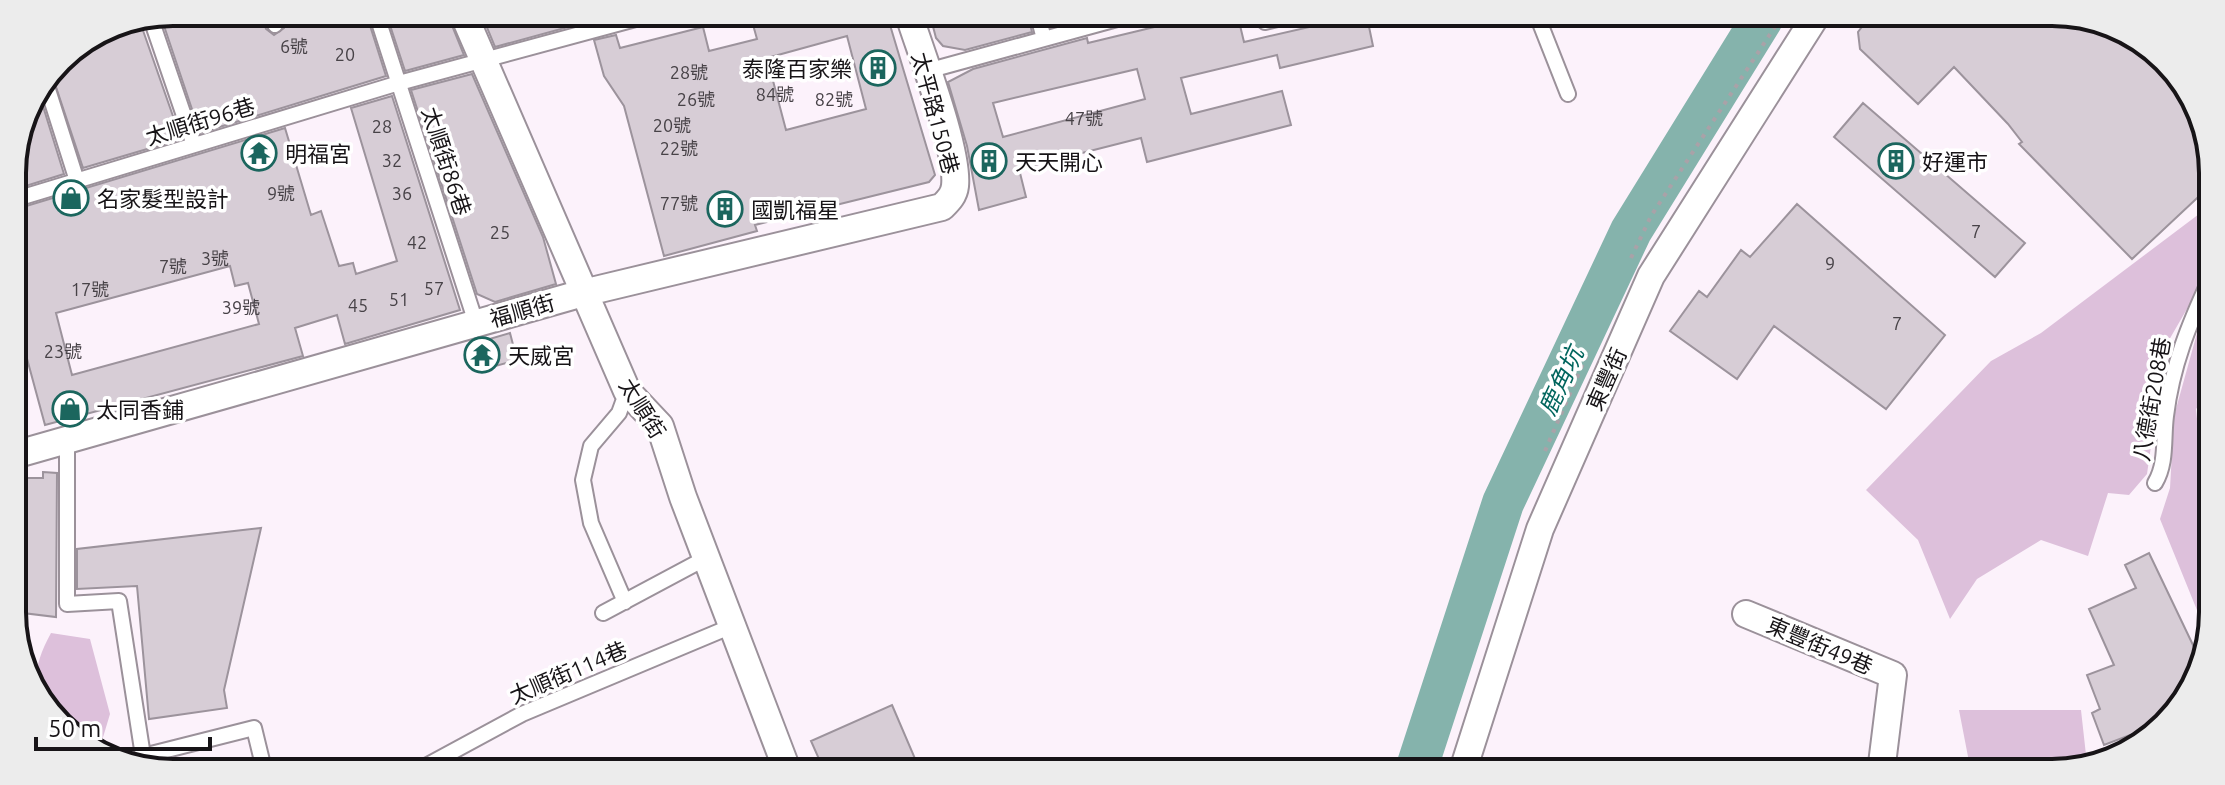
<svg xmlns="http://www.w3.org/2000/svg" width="2225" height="785" viewBox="0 0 2225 785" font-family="Ubuntu,'Noto Sans TC',sans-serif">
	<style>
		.green { fill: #ddc0db }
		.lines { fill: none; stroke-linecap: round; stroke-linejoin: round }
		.river { stroke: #85b3ac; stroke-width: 42 }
		.building { fill: #d7cdd6; stroke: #9c939c; stroke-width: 2; fill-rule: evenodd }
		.service-casing { stroke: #9b919a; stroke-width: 18 }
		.minor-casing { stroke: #9b919a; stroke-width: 30 }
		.path { stroke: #a9a2a8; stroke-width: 4; stroke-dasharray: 4 6; stroke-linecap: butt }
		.service { stroke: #fff; stroke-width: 14 }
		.minor { stroke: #fff; stroke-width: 26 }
		.labels { text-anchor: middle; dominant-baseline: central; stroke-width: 7; stroke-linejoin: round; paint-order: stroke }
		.number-label { font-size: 18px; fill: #474247 }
		.poi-label { font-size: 22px; fill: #171417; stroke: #fff; text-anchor: start }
		.street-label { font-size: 22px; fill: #171417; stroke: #fff }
		.water-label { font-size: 24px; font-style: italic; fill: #01655d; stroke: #fff }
		.rim { fill: none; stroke: #171417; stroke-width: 4 }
	</style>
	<rect width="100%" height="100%" fill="#fcf2fb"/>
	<path class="green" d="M2211,205L2210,269L2165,347L2147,474L2129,495L2108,493L2088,556L2041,540L1977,579L1950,619L1918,540L1866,490L1991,361L2041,333Z
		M2209,307L2208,394L2196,409L2207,516L2205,621L2201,620L2160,519L2170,488L2174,416L2199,326Z
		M51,633L90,639L110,714L101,744L95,747C47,715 17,694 51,633Z
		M1959,710H2081L2087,764L2062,773L1971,772Z"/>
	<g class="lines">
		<path class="river" d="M1416,770L1503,503L1631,231L1762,19"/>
	</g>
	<path class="building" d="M176,12H261L266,29L274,35L284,28L282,12L366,13L386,76L200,133L161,17Z
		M386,13H447L464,55L405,71Z
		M481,13L612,14V15L495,47Z
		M750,14L887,15L935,175L929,182L755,225L757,231L664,256L624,106L604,76L594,40L616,35L620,48L703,27L709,51L757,39ZM847,36L866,109L786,130L767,58Z
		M930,15L1028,16L1032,32L965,50L943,46L936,38Z
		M1048,16H1081L1082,18L1051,27Z
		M1200,16L1238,17L1244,42L1353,17H1367L1373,46L1280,68L1277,55L1181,78L1191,114L1282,91L1291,125L1147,162L1141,138L1019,169L1026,197L979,210L967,146L948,82L973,69L1087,38L1088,43ZM1137,69L1145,99L1003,137L993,103Z
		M139,19L181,139L83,168L51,72L66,52L112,24Z
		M1868,19L2104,20L2173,67L2212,151L2211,185L2132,259L2019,144L2022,142L2008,124L1954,67L1918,104L1860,49L1858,32Z
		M472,74L543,237L556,284L495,302L477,294L411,90Z
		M38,90L64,174L13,190L12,162L29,101Z
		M392,96L460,310L345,344L337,315L295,328L303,356L45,425L13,307V210L285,128L311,215L321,211L339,266L353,263L356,274L397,261L351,108ZM230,266L235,286L248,283L259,324L72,375L56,313Z
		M1863,103L2025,243L1995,277L1834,137Z
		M1797,204L1945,335L1886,409L1774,326L1737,379L1670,331L1699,291L1707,297L1741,250L1750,257Z
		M510,333L517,360L477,371L469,345Z
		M43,472L57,473L56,617L15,612L14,478H43Z
		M261,528L224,690L227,708L149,719L137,586L77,589V549Z
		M2149,553L2203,666L2162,723L2104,745L2092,713L2100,709L2087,675L2114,665L2089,609L2136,588L2125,565Z
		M892,705L919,768H823L811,741Z"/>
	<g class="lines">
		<defs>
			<path id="service" d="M271,12L275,25
				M376,13L476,323
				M150,16L194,145
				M1263,17L1265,22L1286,17
				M1538,18L1568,94
				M1044,39L1128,16
				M927,71L1044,39L1038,16
				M45,80L77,181
				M13,200L399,83L654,14
				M67,441V604L119,601L143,756L254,728L263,765
				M2155,483C2167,463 2163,439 2166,416C2172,366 2189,324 2210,279
				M625,602L591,523L583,480L591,446L619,413L627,391
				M603,613L706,558
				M426,766L522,714L732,626"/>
			<path id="minor" d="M463,13L627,391L660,426L683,497L786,767
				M14,455L583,293L942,207C949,200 954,195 955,186C959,151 921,53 909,15
				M1746,614L1893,675L1881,772
				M1463,770L1540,529L1651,276L1814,19"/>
		</defs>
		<use href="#service" class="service-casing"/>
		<use href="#minor" class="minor-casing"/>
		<path class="path" d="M1631,258L1651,216L1780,19
			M1545,451L1589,350"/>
		<use href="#service" class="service"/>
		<use href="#minor" class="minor"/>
	</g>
	<defs>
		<symbol id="building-ring" viewBox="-11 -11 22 22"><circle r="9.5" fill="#fff" stroke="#1b665e" stroke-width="1.5"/><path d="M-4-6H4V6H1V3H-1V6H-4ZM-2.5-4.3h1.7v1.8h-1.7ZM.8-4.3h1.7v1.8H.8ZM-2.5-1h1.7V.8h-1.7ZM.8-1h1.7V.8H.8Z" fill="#1b665e"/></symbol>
		<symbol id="temple-ring" viewBox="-11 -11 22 22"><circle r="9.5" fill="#fff" stroke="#1b665e" stroke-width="1.5"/><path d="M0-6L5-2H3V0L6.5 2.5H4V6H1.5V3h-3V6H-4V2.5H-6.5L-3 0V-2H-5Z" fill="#1b665e"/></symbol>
		<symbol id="shop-ring" viewBox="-11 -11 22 22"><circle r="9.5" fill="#fff" stroke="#1b665e" stroke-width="1.5"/><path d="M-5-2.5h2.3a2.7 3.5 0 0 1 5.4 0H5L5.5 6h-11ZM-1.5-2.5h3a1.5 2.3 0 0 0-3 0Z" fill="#1b665e"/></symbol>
	</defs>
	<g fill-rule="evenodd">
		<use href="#building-ring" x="858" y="48" width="40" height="40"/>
		<use href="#temple-ring" x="239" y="133" width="40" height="40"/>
		<use href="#building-ring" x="969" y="141" width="40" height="40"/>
		<use href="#building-ring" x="1876" y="141" width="40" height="40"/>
		<use href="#shop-ring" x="51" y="178" width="40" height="40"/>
		<use href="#building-ring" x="705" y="189" width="40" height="40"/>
		<use href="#temple-ring" x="462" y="335" width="40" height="40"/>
		<use href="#shop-ring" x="50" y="389" width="40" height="40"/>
	</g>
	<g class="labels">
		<g class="number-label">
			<text x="294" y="46">6號</text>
			<text x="345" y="54">20</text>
			<text x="689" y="72">28號</text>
			<text x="775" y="94">84號</text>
			<text x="696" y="99">26號</text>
			<text x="834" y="99">82號</text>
			<text x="1084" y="118">47號</text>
			<text x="672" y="125">20號</text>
			<text x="382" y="126">28</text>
			<text x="679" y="148">22號</text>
			<text x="392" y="160">32</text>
			<text x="281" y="193">9號</text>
			<text x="402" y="193">36</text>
			<text x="679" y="203">77號</text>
			<text x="1976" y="231">7</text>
			<text x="500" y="232">25</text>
			<text x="417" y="242">42</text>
			<text x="215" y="258">3號</text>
			<text x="1830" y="263">9</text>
			<text x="173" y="266">7號</text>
			<text x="434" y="288">57</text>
			<text x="90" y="289">17號</text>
			<text x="399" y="299">51</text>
			<text x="358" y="305">45</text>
			<text x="241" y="307">39號</text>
			<text x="1897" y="323">7</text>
			<text x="63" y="351">23號</text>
		</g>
		<g class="poi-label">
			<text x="852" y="68" text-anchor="end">泰隆百家樂</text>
			<text x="285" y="153">明福宮</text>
			<text x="1015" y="161">天天開心</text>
			<text x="1922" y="161">好運市</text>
			<text x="97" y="198">名家髮型設計</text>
			<text x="751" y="209">國凱福星</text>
			<text x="508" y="355">天威宮</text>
			<text x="96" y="409">太同香鋪</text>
		</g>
		<g class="street-label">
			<text transform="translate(936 113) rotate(75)">太平路150巷</text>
			<text transform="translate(200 121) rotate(-17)">太順街96巷</text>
			<text transform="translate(447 161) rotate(72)">太順街86巷</text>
			<text transform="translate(522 310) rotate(-16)">福順街</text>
			<text transform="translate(1606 379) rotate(-66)">東豐街</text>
			<text transform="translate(2151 399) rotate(-80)">八德街208巷</text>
			<text transform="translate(643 408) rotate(58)">太順街</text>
			<text transform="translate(1820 645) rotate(23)">東豐街49巷</text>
			<text transform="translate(568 672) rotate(-23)">太順街114巷</text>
		</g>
		<g class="water-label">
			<text transform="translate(1561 381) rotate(-65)">鹿角坑</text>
		</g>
	</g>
	<path d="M0 0H2225V785H0ZM173 26H2052A147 147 0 0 1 2199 173V612A147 147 0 0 1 2052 759H173A147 147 0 0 1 26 612V173A147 147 0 0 1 173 26Z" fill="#ececec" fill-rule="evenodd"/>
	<path class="rim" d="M173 26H2052A147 147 0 0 1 2199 173V612A147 147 0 0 1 2052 759H173A147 147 0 0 1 26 612V173A147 147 0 0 1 173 26Z"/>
	<path d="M36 737v12h174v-12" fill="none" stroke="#171417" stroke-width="4"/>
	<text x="48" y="737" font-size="24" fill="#171417" stroke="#ffffff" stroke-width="6" paint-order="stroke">50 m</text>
</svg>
